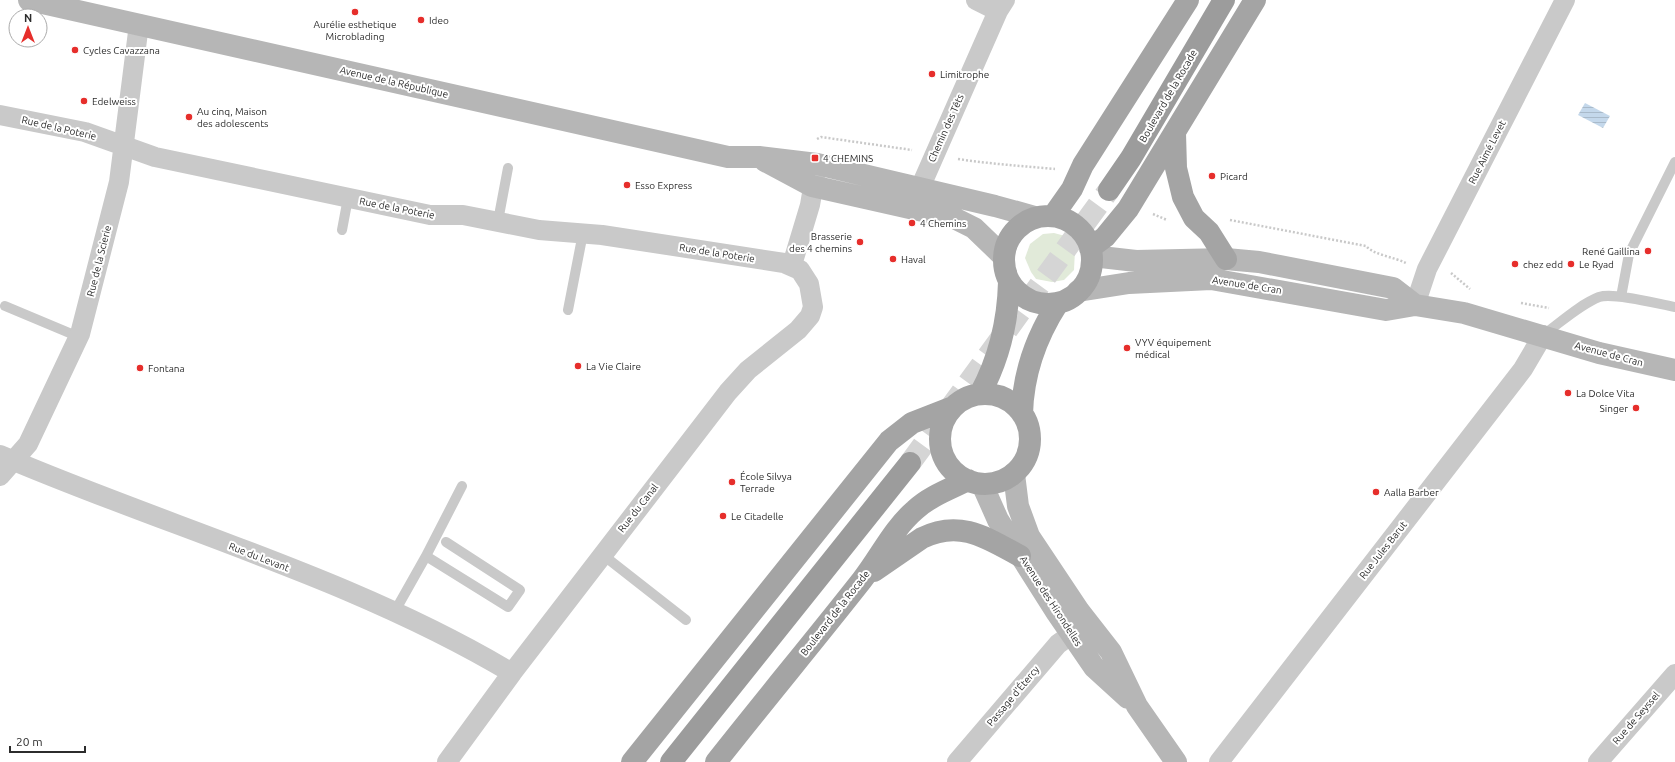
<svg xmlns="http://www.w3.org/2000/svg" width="1675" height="762" viewBox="0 0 1675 762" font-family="Ubuntu,sans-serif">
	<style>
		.green { fill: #e1ead9 }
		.water { fill: url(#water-rules) }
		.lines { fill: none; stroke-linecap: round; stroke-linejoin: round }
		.trunk-tunnel { stroke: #d5d5d5; stroke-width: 22; stroke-dasharray: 22 11; stroke-linecap: butt }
		.path { stroke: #c9c9c9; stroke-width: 2.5; stroke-dasharray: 2 2; stroke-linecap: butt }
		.service { stroke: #c9c9c9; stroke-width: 10 }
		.minor { stroke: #c9c9c9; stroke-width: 20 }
		.secondary { stroke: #b6b6b6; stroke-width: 22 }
		.primary { stroke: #a4a4a4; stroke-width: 22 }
		.trunk { stroke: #9c9c9c; stroke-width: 22 }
		.poi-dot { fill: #e62e2b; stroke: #fff; stroke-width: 1.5 }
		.labels { text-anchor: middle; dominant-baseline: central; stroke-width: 4; stroke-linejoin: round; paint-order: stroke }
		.poi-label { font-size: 10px; fill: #2c2c2c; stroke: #fff; text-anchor: start }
		.street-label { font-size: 10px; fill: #2c2c2c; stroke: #fff }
	</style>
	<defs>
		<pattern id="water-rules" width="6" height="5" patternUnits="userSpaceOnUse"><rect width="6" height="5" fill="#c4d8eb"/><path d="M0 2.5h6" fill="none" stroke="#a9baca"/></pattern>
	</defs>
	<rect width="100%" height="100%" fill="#fff"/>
	<path class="green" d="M1054,233L1065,236L1075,250L1074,270L1064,280L1052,282L1036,279L1031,272L1025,258L1030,244L1043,234Z"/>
	<path class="water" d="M1585,103L1610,116L1603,128L1578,115Z"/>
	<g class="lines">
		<path class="trunk-tunnel" d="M910,463L1109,190"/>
		<path class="path" d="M817,139L821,137L912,150
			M958,159C991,164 1022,166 1055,169
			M1153,214L1167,220
			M1230,220L1366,246C1374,255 1394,257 1406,263
			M1451,273L1470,289
			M1521,303L1549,308"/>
		<path class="service" d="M498,221L508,168
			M342,230L348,198
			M1621,297L1629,254L1675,162
			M5,306L79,337
			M568,310L583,233
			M1543,335C1560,323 1579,305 1599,297C1614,292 1658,304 1675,307
			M603,555L686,620
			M426,556L462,486
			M395,611L426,556L508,607L520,590L446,542"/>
		<path class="minor" d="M976,0L998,11
			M0,115L85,132L155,157L430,215H463L539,230L602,235L784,263L800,270L809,284L813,307L810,316L798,330L748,370L728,392L512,673L447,762
			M926,202L920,188L998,11L1005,0
			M792,265L810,205L816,170
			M1415,305L1427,269L1565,0
			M0,455C170,528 353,578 512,673
			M0,476L28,444L80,334L119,182L139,24
			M957,762L1058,644L1072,634
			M1219,762L1523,369L1543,335
			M1598,762L1675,674"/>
		<path class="secondary" d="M29,0L728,157H759L817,164L995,206L1035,217
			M765,161L812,186L954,218L974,228L1003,256
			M1092,256L1136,261L1226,259L1259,262L1393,288L1415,305
			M1078,291L1129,283L1211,279L1386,310L1415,305L1464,313L1599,353L1675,370
			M1014,474L1018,506L1029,536L1079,611L1111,652L1137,706L1176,762
			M982,484L998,520L1057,613L1094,667L1128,698"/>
		<path class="primary" d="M1175,133L1176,168L1183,197L1194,218L1209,232L1226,259
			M1004 260a44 44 0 1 1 88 0a44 44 0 1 1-88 0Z
			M1053,216L1072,189L1083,165L1188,0
			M1090,248L1105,237L1128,209L1255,0
			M980,394C999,359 1008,322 1009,282
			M940 439a45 45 0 1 1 90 0a45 45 0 1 1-90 0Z
			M1022,414C1023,374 1036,337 1058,303
			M874,571L922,538C960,519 987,538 1020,556
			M632,762L889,441L912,423L953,407
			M716,762C764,701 814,641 862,580C880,557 893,529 915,510C930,496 950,489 968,480"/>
		<path class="trunk" d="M1109,190L1131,158L1224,0
			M671,762L910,463"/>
	</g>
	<g class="poi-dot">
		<circle cx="355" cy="12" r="4"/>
		<circle cx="421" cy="20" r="4"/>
		<circle cx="75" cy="50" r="4"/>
		<circle cx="932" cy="74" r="4"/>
		<circle cx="84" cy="101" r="4"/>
		<circle cx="189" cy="117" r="4"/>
		<rect x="811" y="154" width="8" height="8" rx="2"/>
		<circle cx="1212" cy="176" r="4"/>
		<circle cx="627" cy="185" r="4"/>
		<circle cx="912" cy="223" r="4"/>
		<circle cx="860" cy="242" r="4"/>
		<circle cx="1648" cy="251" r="4"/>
		<circle cx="893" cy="259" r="4"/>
		<circle cx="1515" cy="264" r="4"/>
		<circle cx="1571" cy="264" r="4"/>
		<circle cx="1127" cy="348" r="4"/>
		<circle cx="578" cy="366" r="4"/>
		<circle cx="140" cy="368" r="4"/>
		<circle cx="1568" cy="393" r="4"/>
		<circle cx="1636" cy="408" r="4"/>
		<circle cx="732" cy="482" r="4"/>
		<circle cx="1376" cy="492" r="4"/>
		<circle cx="723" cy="516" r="4"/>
	</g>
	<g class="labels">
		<g class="poi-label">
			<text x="429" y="20">Ideo</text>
			<text x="355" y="24" text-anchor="middle">Aurélie esthetique<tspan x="355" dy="12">Microblading</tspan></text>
			<text x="83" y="50">Cycles Cavazzana</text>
			<text x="940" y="74">Limitrophe</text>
			<text x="92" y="101">Edelweiss</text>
			<text x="197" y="111">Au cinq, Maison<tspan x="197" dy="12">des adolescents</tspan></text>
			<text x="823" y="158">4 CHEMINS</text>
			<text x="1220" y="176">Picard</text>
			<text x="635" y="185">Esso Express</text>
			<text x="920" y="223">4 Chemins</text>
			<text x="852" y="236" text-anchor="end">Brasserie<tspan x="852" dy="12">des 4 chemins</tspan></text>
			<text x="1640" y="251" text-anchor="end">René Gaillina</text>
			<text x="901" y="259">Haval</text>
			<text x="1523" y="264">chez edd</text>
			<text x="1579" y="264">Le Ryad</text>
			<text x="1135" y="342">VYV équipement<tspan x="1135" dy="12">médical</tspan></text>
			<text x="586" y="366">La Vie Claire</text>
			<text x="148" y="368">Fontana</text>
			<text x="1576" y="393">La Dolce Vita</text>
			<text x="1628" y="408" text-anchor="end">Singer</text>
			<text x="740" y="476">École Silvya<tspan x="740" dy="12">Terrade</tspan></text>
			<text x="1384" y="492">Aalla Barber</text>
			<text x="731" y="516">Le Citadelle</text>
		</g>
		<g class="street-label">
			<text transform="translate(394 82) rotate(13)">Avenue de la République</text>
			<text transform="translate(1168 96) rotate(-60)">Boulevard de la Rocade</text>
			<text transform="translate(59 128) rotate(13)">Rue de la Poterie</text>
			<text transform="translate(946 128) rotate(-66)">Chemin des Têts</text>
			<text transform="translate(1487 152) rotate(-63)">Rue Aimé Levet</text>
			<text transform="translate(397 208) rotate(11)">Rue de la Poterie</text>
			<text transform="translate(717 253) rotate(9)">Rue de la Poterie</text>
			<text transform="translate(99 261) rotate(-76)">Rue de la Scierie</text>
			<text transform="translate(1247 285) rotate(9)">Avenue de Cran</text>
			<text transform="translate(1609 354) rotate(15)">Avenue de Cran</text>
			<text transform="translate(638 508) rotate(-52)">Rue du Canal</text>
			<text transform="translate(1383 550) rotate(-52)">Rue Jules Barut</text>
			<text transform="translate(259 557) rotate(21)">Rue du Levant</text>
			<text transform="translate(1051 601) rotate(57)">Avenue des Hirondelles</text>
			<text transform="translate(835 613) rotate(-52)">Boulevard de la Rocade</text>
			<text transform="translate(1013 696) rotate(-50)">Passage d'Étercy</text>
			<text transform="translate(1636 718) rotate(-49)">Rue de Seyssel</text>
		</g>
	</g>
	<g transform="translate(28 28)"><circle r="19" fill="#ffffff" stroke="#ababab"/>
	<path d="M0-3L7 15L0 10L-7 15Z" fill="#e62e2b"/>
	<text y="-6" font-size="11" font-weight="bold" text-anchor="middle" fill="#2c2c2c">N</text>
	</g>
	<path d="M10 746v6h75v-6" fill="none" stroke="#2c2c2c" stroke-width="2"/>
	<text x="16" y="746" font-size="12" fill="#2c2c2c" stroke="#ffffff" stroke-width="3" paint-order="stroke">20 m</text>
</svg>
